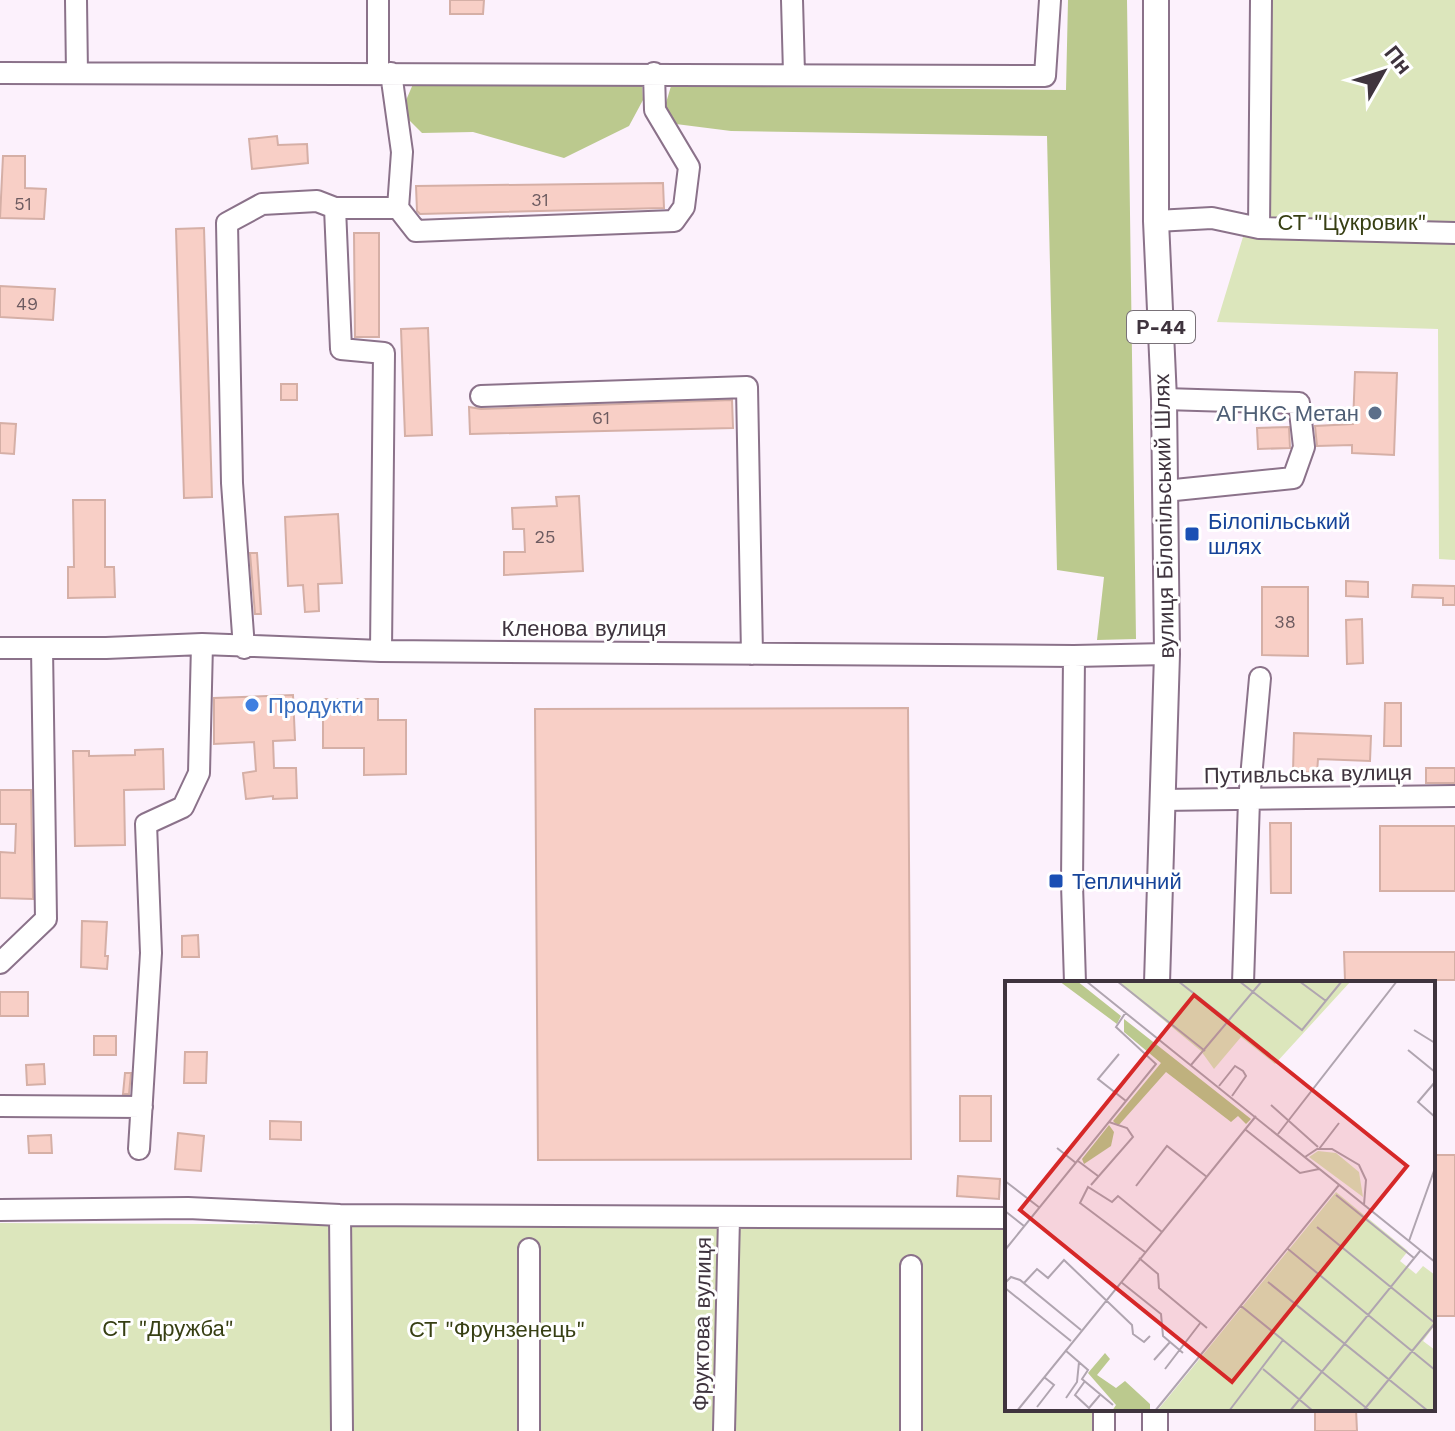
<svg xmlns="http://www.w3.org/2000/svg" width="1455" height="1431" viewBox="0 0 1455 1431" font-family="'Work Sans',sans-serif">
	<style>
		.green { fill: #dce6bc }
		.forest { fill: #bbc98e }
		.building { fill: #f8cfc6; stroke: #d5afa6; stroke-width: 2 }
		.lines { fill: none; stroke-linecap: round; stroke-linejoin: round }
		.minor-casing { stroke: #8b728a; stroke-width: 24 }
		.major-casing { stroke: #8b728a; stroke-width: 28 }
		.minor { stroke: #fff; stroke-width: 20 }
		.major { stroke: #fff; stroke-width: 24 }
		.service-dot { fill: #5c6f8a; stroke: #fff; stroke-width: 3 }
		.transit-dot { fill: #1a4fb4; stroke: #fff; stroke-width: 3 }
		.shop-dot { fill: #3f7fe0; stroke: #fff; stroke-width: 3 }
		.labels { text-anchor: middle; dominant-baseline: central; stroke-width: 6; stroke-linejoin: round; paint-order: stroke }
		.number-label { font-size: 18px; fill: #6d5b60 }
		.shield { fill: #fff; stroke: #797178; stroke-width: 2 }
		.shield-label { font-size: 20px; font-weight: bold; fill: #3f343e }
		.park-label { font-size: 22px; fill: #373f13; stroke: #fff }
		.service-label { font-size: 22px; fill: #4e5e75; stroke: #fff; text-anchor: end }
		.street-label { font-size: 22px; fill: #3f343e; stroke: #fff }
		.transit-label { font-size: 22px; fill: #164399; stroke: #fff; text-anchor: start }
		.shop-label { font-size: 22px; fill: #366cbe; stroke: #fff; text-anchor: start }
		.inset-road { fill: none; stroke: #b0a5b0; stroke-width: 2 }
		.view { fill: #d62828; fill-opacity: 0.15; stroke: #d62828; stroke-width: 4 }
		.inset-edge { fill: none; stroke: #3f343e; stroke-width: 4 }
	</style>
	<rect width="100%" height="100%" fill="#fcf1fc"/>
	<path class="green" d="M1255,0H1455V560L1439,559L1438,329L1217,322L1250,214Z
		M0,1223L1007,1228V1409H1114V1431H0Z"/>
	<path class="forest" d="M1068,0H1127L1136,639L1097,640L1104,577L1057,570L1047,136L731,131L668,123L666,103L671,86L1066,90Z
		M642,82L643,100L629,126L564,158L473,132L422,133L401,112L413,84Z"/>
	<path class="building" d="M450,0H484L483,14H450Z
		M277,136L278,145L307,144L308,163L252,169L249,139Z
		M3,156H25V188L46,189L44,219L0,218Z
		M663,183L664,208L420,214L417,211L416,186Z
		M204,228L212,497L184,498L176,229Z
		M354,233H379V337H355Z
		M0,286L55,289L53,320L0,317Z
		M428,328L432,435L405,436L401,329Z
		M1355,372L1397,373L1394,455L1352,453V445L1317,446L1315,426L1353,424Z
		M281,384H297V400H281Z
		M732,400L733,428L470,434L469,407L481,409Z
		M0,423L16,424L14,454L0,453Z
		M1289,427L1290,448L1258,449L1257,428Z
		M579,496L583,571L504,575V552H525L524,529H513L512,508L557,506L556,497Z
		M73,500H105V567H114L115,597L68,598V567H74Z
		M338,514L342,583L318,584L319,611L305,612L303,585L288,586L285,517Z
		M250,553H257L261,614H255Z
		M1346,581L1368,582V597L1346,596Z
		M1413,585L1455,586V605H1443V598L1412,597Z
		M1262,587H1308V656L1262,655Z
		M1362,619L1363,663L1347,664L1346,620Z
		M293,695L295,740L273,741L274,768H296L297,798L273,799V796L246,799L243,773L256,771L254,742L214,744V698Z
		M323,699H378V720H406V774L364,775V748H323Z
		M1385,703H1401V746H1384Z
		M908,708L911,1159L538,1160L535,709Z
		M1294,733L1371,736L1370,761L1318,759L1317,773L1293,772Z
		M163,749L164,789L124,790L125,845L75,846L73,751H89V756L135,755V750Z
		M1426,768H1455V783H1426Z
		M0,790H31L33,899L0,898V852L15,853L16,824H0Z
		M1270,823H1291V893H1271Z
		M1380,826H1455V891H1380Z
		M82,921L107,922L105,956H108L107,969L81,967Z
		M198,935L199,957H182V936Z
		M1344,952H1455V980H1345Z
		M0,992H28V1016H0Z
		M94,1036H116V1055H94Z
		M185,1052H207L206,1083H184Z
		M44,1064L45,1084L27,1085L26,1065Z
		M125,1073H131L129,1094H123Z
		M960,1096H991V1141H960Z
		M270,1121L301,1122V1140L270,1139Z
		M178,1133L204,1136L201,1171L175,1169Z
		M51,1135L52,1153H29L28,1136Z
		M1433,1155H1455V1316H1433Z
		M958,1176L1000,1179L999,1199L957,1196Z
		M1315,1409H1356L1357,1431H1315Z"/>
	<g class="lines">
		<defs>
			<path id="minor" d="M76,0L77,73
				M792,0L794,73
				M0,73L1045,76L1050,0
				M378,73V0
				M391,73L402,152L398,208
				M335,208H398L416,231L674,221L684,207L689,167L655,110L654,73
				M1156,221L1212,218L1259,228L1455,233
				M1259,228L1261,0
				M481,396L747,387L752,654
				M1164,399L1299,403L1304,447L1293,478L1165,491
				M0,648H106L202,644L381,651L1074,656L1167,654
				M244,648L232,483L227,223L262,204L317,201L335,208L341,349L384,353L381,651
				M1074,656L1072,884L1075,983
				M1161,800L1455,796
				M0,963L46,919L42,648
				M1243,983L1249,800L1260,678
				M0,1106L142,1107
				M139,1149L151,953L146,824L183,807L199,773L202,644
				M0,1210L188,1208L340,1215L1007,1218
				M340,1215L342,1431
				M529,1249V1431
				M1104,1409V1431
				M724,1431L729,1218
				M911,1431V1266"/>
			<path id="major" d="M1156,0V221L1164,399L1167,654L1157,983
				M1155,1409V1431"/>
		</defs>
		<use href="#minor" class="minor-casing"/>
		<use href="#major" class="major-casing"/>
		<use href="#minor" class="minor"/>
		<use href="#major" class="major"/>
	</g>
	<circle class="service-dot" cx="1375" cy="413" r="8"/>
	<g class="transit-dot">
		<rect x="1184" y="526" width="16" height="16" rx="4"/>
		<rect x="1048" y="873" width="16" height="16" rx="4"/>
	</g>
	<circle class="shop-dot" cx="252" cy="705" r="8"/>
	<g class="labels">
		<g class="number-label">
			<text x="540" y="199">31</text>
			<text x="23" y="203">51</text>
			<text x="27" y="303">49</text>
			<text x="601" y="417">61</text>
			<text x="545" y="536">25</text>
			<text x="1285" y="621">38</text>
		</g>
		<rect class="shield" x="1127" y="311" width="68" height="32" rx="6"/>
		<g class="shield-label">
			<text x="1161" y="327">Р-44</text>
		</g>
		<g class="park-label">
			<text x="1352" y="222">СТ "Цукровик"</text>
			<text x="168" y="1328">СТ "Дружба"</text>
			<text x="497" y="1329">СТ "Фрунзенець"</text>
		</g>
		<g class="service-label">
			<text x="1359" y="413">АГНКС Метан</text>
		</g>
		<g class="street-label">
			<text transform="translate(1164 516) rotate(-91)">вулиця Білопільський Шлях</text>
			<text x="584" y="628">Кленова вулиця</text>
			<text transform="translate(1308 774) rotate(-1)">Путивльська вулиця</text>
			<text transform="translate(702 1324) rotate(-89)">Фруктова вулиця</text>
		</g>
		<g class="transit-label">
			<text x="1208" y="521">Білопільський<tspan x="1208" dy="25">шлях</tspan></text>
			<text x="1072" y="881">Тепличний</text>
		</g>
		<g class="shop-label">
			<text x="268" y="705">Продукти</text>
		</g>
	</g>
	<g transform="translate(1005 981)">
		<rect width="430" height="430" fill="#fcf1fc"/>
		<path d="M111,0H346L270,83L236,56L209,88L196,70ZM313,170L331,172L354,191L358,216L304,176ZM331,211L403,270L395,280L411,293L418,285L430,294V344L418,360L430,369V430H152Z" fill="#dce6bc"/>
		<path d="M54,0H72L116,35L112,43ZM119,38L246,138L241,143L233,135L226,141L161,91L113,145L108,140L156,82L119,51ZM104,144L109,151L106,165L79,183L77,178ZM100,372L105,378L92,394L111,407L120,400L145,423V430H107L111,424L83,392Z" fill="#bbc98e"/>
		<path class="inset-road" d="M81,0L430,281M112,0L200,70M173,0L225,41M234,0L297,49L337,0M294,0L321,20M409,49L430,62M403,69L430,91M114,73L93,98L121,120M186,84L257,0M430,101L413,121L430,136M214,105L230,85L238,90L241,95L227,115M266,124L313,166M241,149L295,192L314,188M273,153L392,0M52,167L71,182M314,168L334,142M300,176L312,168H327L354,184L361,199L359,224M73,180L93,195M0,200L35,227M86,204L128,156L122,147L104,141M131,205L162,165L202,196M331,214L409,277M0,230L19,245M312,246L430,342M404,260L430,187M283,268L430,389M0,269L151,83L111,46L121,31M140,271L75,222L83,206L107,221L113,215L157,251M134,277L153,293L154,307L202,347M116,301L156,333L158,355L178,372M263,301L423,430M0,302L6,296L15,299L76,349M19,302L32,288L43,297L59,279L127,344L128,353L139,361L145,355M0,307L66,360M278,359L365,430M60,369L83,389L77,398L108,424M149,379L165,361M160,388L196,341M258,388L308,430M80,400L70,414L84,427L95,414M61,417L72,401L74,381M32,426L49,404L39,396M12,430L251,135M150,430L334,204M224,430L278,359L236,325M285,430L415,270M358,430L430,342"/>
		<path class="view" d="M189,14L402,185L227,401L15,229Z"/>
		<rect width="430" height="430" class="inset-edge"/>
	</g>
	<g transform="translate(1383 72) rotate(51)" stroke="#ffffff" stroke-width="6" paint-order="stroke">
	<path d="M0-6L14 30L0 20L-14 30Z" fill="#3f343e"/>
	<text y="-12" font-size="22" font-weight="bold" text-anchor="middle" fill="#3f343e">Пн</text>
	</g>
</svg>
